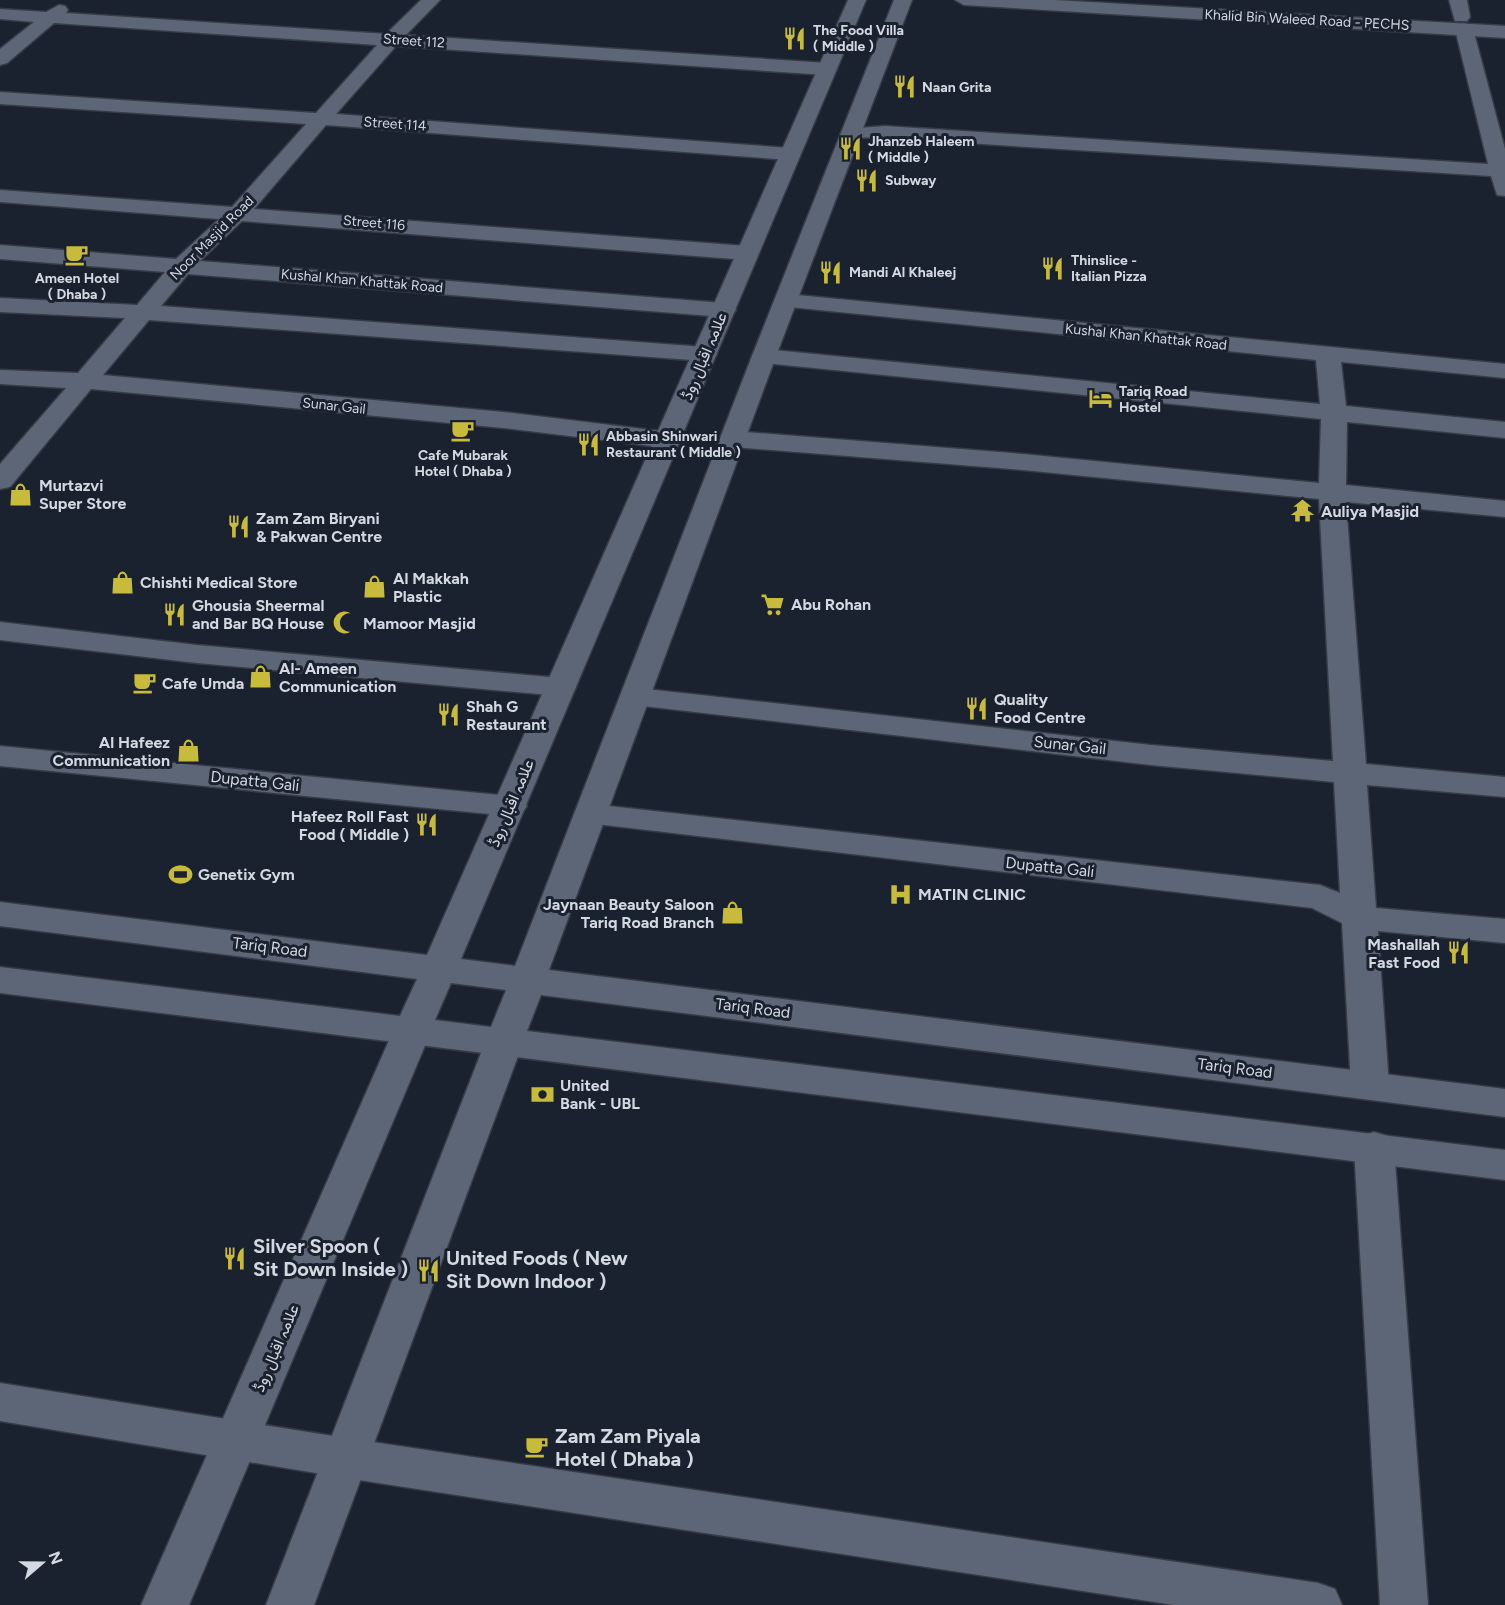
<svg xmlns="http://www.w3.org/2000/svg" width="1505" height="1605" viewBox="0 0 1505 1605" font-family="Figtree,Vazirmatn,sans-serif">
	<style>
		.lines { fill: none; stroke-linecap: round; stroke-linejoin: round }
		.minor-casing { stroke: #363b47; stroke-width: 3 }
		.tertiary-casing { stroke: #363b47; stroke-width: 3 }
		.secondary-casing { stroke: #363b47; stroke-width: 3 }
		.minor { fill: #5d6676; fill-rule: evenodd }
		.tertiary { fill: #5d6676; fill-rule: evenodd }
		.secondary { fill: #5d6676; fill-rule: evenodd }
		.labels { text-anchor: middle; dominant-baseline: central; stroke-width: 6; stroke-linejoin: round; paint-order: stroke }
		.far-street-label { font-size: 14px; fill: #d3d8e1; stroke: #1a212f }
		.far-poi-label { font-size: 14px; font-weight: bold; fill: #d3d8e1; stroke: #1a212f; text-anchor: start }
		.street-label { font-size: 16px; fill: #d3d8e1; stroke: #1a212f }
		.poi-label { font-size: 16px; font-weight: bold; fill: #d3d8e1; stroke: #1a212f; text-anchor: start }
		.near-poi-label { font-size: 20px; font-weight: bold; fill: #d3d8e1; stroke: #1a212f; text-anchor: start }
	</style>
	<rect width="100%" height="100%" fill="#1a212f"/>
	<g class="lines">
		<defs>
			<path id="minor" d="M421,0H440L406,35L827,63L837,69L827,75L396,46L336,114L790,148L797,150L800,154L797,158L790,160L326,125L254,209L747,246L755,248L758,253L755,258L747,260L242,221L200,261L724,303L732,305L736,310L732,315L724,317L188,274L161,306L705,347L714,349L717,354L714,359L705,361L149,320L103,375L503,412L668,432L677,434L681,440L677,446L668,448L503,428L91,389L10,487L0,489V464L66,388L0,384V370L78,373L125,318L0,312V298L137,305L165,272L0,259V245L176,259L219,219L0,202V190L232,207L306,124L0,104V92L316,113L377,45L54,23L7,63L0,65V49L34,22L0,19V9L46,12L59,5L65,6L68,10L66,13L386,34Z
				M1449,0H1467L1470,17L1467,21H1455Z
				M1464,23L1473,29L1505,149V196L1497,195L1491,176L885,138L845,137L842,133L845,129L885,126L1488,164L1455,29Z
				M787,294L1505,364V378L1341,362L1346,406L1505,422V438L1347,422L1346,485L1505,501V517L1346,502L1366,764L1505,777V797L1367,785L1376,908L1505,919V943L1378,931L1389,1085L1384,1095L1370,1099L1356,1095L1351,1085L1342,923L1312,908L579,822L574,815L579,808L591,804L1320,885L1340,893L1334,782L1151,765L626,704L621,697L626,690L637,688L1151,745L1333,761L1319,499L1023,470L733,447L724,445L720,439L724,433L733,431L1023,454L1319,483L1321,419L764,363L755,361L752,356L755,351L764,349L1320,404L1316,360L779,306L775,301L779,296Z
				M0,622L197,645L561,678L572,680L576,687L572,694L561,696L197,663L0,640Z
				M0,746L510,796L522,799L527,806L522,813L510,816L0,766Z
				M1374,1132L1388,1136L1394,1147L1428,1605H1380L1354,1147L1360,1136Z
				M0,1383L346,1438L1318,1583L1335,1589L1342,1605H1174L346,1478L0,1421Z"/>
			<path id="tertiary" d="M413,1016L426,1020L432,1029L189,1605H141L394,1029L400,1020Z
				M505,1027L518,1031L524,1040L314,1605H266L486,1040L492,1031Z"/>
			<path id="secondary" d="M848,0H866L461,959L515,966L752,356L894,0H912L776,356L549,970L1505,1089V1117L541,995L527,1031L1505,1150V1180L0,993V967L400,1016L417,979L0,926V902L427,955ZM451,983L506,990L491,1027L435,1020Z
				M955,0H1055L1505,26V38L964,5Z"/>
		</defs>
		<use href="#minor" class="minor-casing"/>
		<use href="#tertiary" class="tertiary-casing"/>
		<use href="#secondary" class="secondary-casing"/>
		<use href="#minor" class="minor"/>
		<use href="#tertiary" class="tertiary"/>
		<use href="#secondary" class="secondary"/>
	</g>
	<defs>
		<symbol id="restaurant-bare" viewBox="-9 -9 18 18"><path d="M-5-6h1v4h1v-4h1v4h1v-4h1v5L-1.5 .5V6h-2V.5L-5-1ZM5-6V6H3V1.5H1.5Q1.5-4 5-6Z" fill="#c8bb3b" stroke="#1a212f" stroke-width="2.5" paint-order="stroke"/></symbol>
		<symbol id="cafe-bare" viewBox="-9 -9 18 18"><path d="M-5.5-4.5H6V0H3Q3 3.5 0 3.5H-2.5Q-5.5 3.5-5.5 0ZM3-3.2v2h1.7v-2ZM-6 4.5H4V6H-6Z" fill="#c8bb3b" stroke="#1a212f" stroke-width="2.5" paint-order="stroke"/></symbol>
		<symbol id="hotel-bare" viewBox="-9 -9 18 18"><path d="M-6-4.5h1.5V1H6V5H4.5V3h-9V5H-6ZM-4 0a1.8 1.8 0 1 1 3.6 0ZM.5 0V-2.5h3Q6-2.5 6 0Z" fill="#c8bb3b" stroke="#1a212f" stroke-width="2.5" paint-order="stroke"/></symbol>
		<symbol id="shop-bare" viewBox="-9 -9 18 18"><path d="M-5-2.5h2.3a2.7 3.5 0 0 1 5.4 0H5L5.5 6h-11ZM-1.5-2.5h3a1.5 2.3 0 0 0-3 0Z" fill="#c8bb3b" stroke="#1a212f" stroke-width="2.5" paint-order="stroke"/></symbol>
		<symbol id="temple-bare" viewBox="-9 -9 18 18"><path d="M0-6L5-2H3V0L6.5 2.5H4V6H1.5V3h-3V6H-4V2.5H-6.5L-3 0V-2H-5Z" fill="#c8bb3b" stroke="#1a212f" stroke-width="2.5" paint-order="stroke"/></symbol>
		<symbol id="supermarket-bare" viewBox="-9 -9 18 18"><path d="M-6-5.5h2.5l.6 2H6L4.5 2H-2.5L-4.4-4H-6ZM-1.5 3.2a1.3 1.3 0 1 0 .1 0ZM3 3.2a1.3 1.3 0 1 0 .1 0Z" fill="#c8bb3b" stroke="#1a212f" stroke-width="2.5" paint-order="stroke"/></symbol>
		<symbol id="mosque-bare" viewBox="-9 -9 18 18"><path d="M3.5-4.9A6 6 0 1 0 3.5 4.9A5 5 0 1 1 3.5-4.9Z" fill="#c8bb3b" stroke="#1a212f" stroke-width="2.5" paint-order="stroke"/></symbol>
		<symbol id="stadium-bare" viewBox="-9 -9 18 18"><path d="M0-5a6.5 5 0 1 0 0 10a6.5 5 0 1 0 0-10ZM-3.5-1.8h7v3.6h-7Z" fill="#c8bb3b" stroke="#1a212f" stroke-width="2.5" paint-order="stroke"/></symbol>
		<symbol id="hospital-bare" viewBox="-9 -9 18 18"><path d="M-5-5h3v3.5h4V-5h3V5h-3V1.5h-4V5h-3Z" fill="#c8bb3b" stroke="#1a212f" stroke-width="2.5" paint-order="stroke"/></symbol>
		<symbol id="bank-bare" viewBox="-9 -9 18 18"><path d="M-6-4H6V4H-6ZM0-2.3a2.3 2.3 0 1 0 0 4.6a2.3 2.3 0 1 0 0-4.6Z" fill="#c8bb3b" stroke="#1a212f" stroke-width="2.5" paint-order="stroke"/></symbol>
	</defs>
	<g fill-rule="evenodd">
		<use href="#restaurant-bare" x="778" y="22" width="33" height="33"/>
		<use href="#restaurant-bare" x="888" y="70" width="33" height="33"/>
		<use href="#restaurant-bare" x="834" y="132" width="33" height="33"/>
		<use href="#restaurant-bare" x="850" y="164" width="33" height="33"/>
		<use href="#cafe-bare" x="60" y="238" width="33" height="33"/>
		<use href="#restaurant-bare" x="1036" y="252" width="33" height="33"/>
		<use href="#restaurant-bare" x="814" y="256" width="33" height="33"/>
		<use href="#hotel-bare" x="1084" y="382" width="33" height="33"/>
		<use href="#cafe-bare" x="446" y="414" width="33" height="33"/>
		<use href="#restaurant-bare" x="572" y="428" width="33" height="33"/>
		<use href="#shop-bare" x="4" y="478" width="33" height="33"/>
		<use href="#temple-bare" x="1286" y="494" width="33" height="33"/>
		<use href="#restaurant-bare" x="222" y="510" width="33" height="33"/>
		<use href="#shop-bare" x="106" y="566" width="33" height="33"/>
		<use href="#shop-bare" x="358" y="570" width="33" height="33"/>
		<use href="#supermarket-bare" x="756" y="588" width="33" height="33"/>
		<use href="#restaurant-bare" x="158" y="598" width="33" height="33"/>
		<use href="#mosque-bare" x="328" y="606" width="33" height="33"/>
		<use href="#shop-bare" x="244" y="660" width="33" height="33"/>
		<use href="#cafe-bare" x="128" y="666" width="33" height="33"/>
		<use href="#restaurant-bare" x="960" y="692" width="33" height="33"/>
		<use href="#restaurant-bare" x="432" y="698" width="33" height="33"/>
		<use href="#shop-bare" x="172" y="734" width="33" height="33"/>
		<use href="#restaurant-bare" x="410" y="808" width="33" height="33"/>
		<use href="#stadium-bare" x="164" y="858" width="33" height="33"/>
		<use href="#hospital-bare" x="884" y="878" width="33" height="33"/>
		<use href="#shop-bare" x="716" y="896" width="33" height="33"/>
		<use href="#restaurant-bare" x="1442" y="936" width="33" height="33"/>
		<use href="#bank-bare" x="526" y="1078" width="33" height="33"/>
		<use href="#restaurant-bare" x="218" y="1242" width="33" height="33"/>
		<use href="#restaurant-bare" x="412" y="1254" width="33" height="33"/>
		<use href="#cafe-bare" x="520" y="1430" width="33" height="33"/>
	</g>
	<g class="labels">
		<g class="far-street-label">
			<text transform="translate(1307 20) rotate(3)">Khalid Bin Waleed Road - PECHS</text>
			<text transform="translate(414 41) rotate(4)">Street 112</text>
			<text transform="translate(395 124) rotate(4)">Street 114</text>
			<text transform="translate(374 223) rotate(5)">Street 116</text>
			<text transform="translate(212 238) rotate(-45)">Noor Masjid Road</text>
			<text transform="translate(362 281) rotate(5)">Kushal Khan Khattak Road</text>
			<text transform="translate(1146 337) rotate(6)">Kushal Khan Khattak Road</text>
			<text transform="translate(334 406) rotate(6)">Sunar Gail</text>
		</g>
		<g class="far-poi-label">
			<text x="813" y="30">The Food Villa<tspan x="813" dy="16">( Middle )</tspan></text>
			<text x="922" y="87">Naan Grita</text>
			<text x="868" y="141">Jhanzeb Haleem<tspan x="868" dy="16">( Middle )</tspan></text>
			<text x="885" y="180">Subway</text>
			<text x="1071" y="260">Thinslice -<tspan x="1071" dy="16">Italian Pizza</tspan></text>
			<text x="849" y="272">Mandi Al Khaleej</text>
			<text x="77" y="278" text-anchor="middle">Ameen Hotel<tspan x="77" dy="16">( Dhaba )</tspan></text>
			<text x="1119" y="391">Tariq Road<tspan x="1119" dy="16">Hostel</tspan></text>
			<text x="606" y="436">Abbasin Shinwari<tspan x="606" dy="16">Restaurant ( Middle )</tspan></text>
			<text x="463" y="455" text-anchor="middle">Cafe Mubarak<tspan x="463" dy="16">Hotel ( Dhaba )</tspan></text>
		</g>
		<g class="street-label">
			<text transform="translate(704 356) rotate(-67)">علامہ اقبال روڈ</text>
			<text transform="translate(1070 745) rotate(6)">Sunar Gail</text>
			<text transform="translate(255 781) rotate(6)">Dupatta Gali</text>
			<text transform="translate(511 803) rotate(-67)">علامہ اقبال روڈ</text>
			<text transform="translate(1050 867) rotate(6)">Dupatta Gali</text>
			<text transform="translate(270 947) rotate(7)">Tariq Road</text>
			<text transform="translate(753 1008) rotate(7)">Tariq Road</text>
			<text transform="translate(1235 1068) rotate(7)">Tariq Road</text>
			<text transform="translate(276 1348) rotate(-67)">علامہ اقبال روڈ</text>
		</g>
		<g class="poi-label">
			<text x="39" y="485">Murtazvi<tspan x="39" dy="18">Super Store</tspan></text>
			<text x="1321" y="511">Auliya Masjid</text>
			<text x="256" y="518">Zam Zam Biryani<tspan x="256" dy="18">&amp; Pakwan Centre</tspan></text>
			<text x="393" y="578">Al Makkah<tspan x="393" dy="18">Plastic</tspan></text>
			<text x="140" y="582">Chishti Medical Store</text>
			<text x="791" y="604">Abu Rohan</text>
			<text x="192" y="605">Ghousia Sheermal<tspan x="192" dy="18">and Bar BQ House</tspan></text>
			<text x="363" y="623">Mamoor Masjid</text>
			<text x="279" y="668">Al- Ameen<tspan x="279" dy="18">Communication</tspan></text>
			<text x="162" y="683">Cafe Umda</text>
			<text x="994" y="699">Quality<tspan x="994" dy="18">Food Centre</tspan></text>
			<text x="466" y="706">Shah G<tspan x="466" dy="18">Restaurant</tspan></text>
			<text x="170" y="742" text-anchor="end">Al Hafeez<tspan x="170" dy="18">Communication</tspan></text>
			<text x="409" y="816" text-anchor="end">Hafeez Roll Fast<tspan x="409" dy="18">Food ( Middle )</tspan></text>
			<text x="198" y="874">Genetix Gym</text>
			<text x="918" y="894">MATIN CLINIC</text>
			<text x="714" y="904" text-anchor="end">Jaynaan Beauty Saloon<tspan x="714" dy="18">Tariq Road Branch</tspan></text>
			<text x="1440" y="944" text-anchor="end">Mashallah<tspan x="1440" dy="18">Fast Food</tspan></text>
			<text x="560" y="1085">United<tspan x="560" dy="18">Bank - UBL</tspan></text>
		</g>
		<g class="near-poi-label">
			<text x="253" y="1246">Silver Spoon (<tspan x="253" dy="23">Sit Down Inside )</tspan></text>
			<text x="446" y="1258">United Foods ( New<tspan x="446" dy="23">Sit Down Indoor )</tspan></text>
			<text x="555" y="1436">Zam Zam Piyala<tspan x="555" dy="23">Hotel ( Dhaba )</tspan></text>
		</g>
	</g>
	<g transform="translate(42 1563) rotate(70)" stroke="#1a212f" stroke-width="4.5" paint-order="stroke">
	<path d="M0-4.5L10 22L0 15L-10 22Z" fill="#d3d8e1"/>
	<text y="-9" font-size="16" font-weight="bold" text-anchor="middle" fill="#d3d8e1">N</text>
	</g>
</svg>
